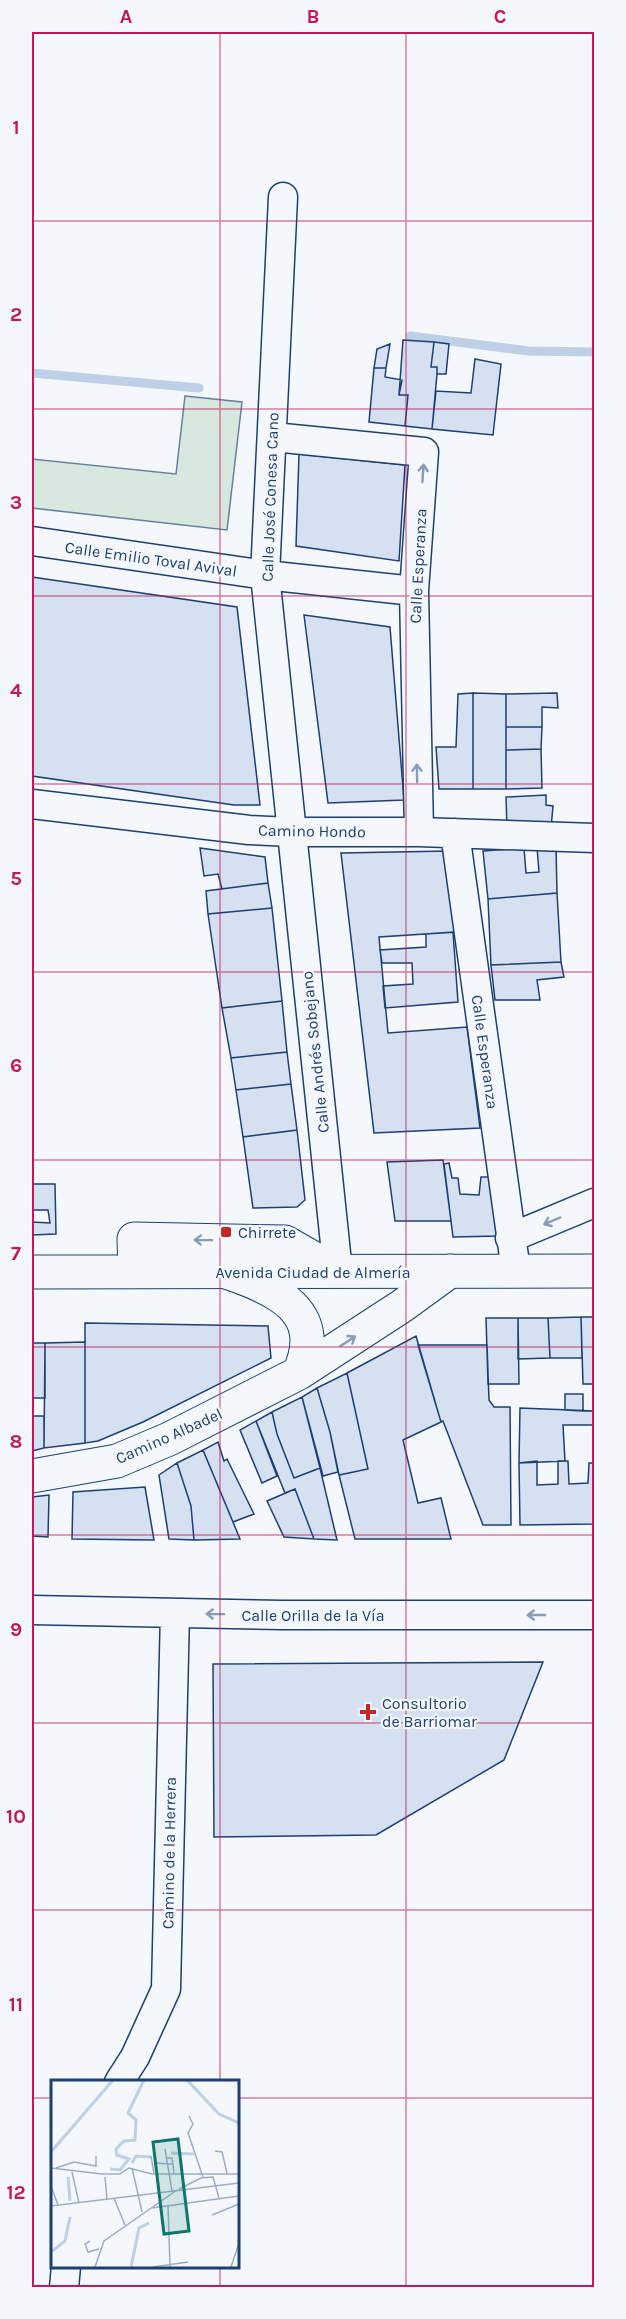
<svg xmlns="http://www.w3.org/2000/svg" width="626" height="2319" viewBox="0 0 626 2319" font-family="Karla,sans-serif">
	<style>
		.green { fill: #d7e8df; stroke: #687fa3; stroke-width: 1.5 }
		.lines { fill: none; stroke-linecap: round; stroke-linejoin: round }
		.stream { stroke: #bed0e5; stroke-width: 9 }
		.building { fill: #d5e0f0; stroke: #1d3f73; stroke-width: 1.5 }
		.minor-casing { stroke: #1d3f73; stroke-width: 31 }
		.secondary-casing { stroke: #1d3f73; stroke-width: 35 }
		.primary-casing { stroke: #1d3f73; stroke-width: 35 }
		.minor { stroke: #f4f7fb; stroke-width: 28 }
		.secondary { stroke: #f4f7fb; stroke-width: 33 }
		.primary { stroke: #f4f7fb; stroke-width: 33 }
		.oneway { stroke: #889bb7 }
		.grid { fill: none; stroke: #c2185b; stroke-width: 1.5; stroke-opacity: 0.55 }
		.poi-dot { fill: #c62828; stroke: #f4f7fb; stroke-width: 2 }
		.labels { text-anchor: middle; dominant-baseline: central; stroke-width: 4.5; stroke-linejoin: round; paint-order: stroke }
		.street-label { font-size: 16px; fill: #1d3f73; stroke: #f4f7fb }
		.poi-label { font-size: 16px; fill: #1d3f73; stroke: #f4f7fb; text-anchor: start }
		.inset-river { fill: none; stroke: #bed0e5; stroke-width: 3 }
		.inset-road { fill: none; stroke: #9eadc5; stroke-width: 1.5 }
		.view { fill: #0f766e; fill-opacity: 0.15; stroke: #0f766e; stroke-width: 3 }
		.inset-edge { fill: none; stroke: #1d3f73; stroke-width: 3 }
		.neatline { fill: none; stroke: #c2185b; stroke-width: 2 }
		.grid-label { font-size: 20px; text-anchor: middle; font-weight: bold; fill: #c2185b }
	</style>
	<rect width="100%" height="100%" fill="#f4f7fb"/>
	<path class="green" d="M185,396L242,402L227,530L32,508V459L176,474Z"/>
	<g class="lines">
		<path class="stream" d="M410,336L529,351L594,352
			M32,373L199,388"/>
	</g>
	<path class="building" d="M403,340L434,342L431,367H437V374L432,429L405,426L408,395H399Z
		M434,342L449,344L446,374H437V367H431Z
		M390,344L386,368H374L377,349Z
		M475,359L501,364L493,435L432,429L436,391L471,393Z
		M374,368H386L385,377L402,380L399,395H408L405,426L369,422Z
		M299,454L405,465L399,561L296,546Z
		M32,577L237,607L260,805H234L32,776Z
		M304,615L390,627L404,800L328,803Z
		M473,693V789H439L436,747H456L458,694Z
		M473,693L506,694V789H473Z
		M557,693L558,708L542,707V727H506V694Z
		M506,727H542L541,749L506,750Z
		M541,749L542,788L506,789V750Z
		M546,795V805L553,806L551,828H507L506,797Z
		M556,846L557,893L488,899L483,851L524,848L526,873L539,872L537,847Z
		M200,848L265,857L268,883L222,889L218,874L204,876Z
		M448,851L456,932L379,937L388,1033L467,1027L480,1128L374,1133L341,853Z
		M268,883L272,908L208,914L206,891Z
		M557,893L561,962L491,965L488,899Z
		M272,908L282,1001L222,1008L208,914Z
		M453,932L458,1002L385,1008L383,986L413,984L412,963H382L380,950L426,947V934Z
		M561,962L564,977L537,980L540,1000H495L491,965Z
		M282,1001L287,1052L231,1058L222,1008Z
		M287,1052L291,1084L236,1090L231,1058Z
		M291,1084L297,1130L243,1137L236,1090Z
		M297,1130L305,1200L297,1207L253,1208L243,1137Z
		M443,1160L451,1221H395L387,1162Z
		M449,1163L452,1178H458L460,1194L479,1195L481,1177H494L499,1236L453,1237L444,1164Z
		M32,1184H55L56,1234L32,1235V1222L50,1223L48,1210H32Z
		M581,1317L582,1358H550L548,1318Z
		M581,1317H594V1384H583Z
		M486,1318H518L519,1384H488Z
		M518,1318H548L550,1358L518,1359Z
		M85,1323L268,1326L271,1358L143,1422L98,1441L85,1443Z
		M416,1336L441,1422L403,1440L418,1503L441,1498L451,1539H355L339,1475L368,1469L347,1373Z
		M85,1342V1443L44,1448L45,1343Z
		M32,1343H45V1398H32Z
		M418,1345H487L489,1400L494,1407H510L511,1525H483L443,1421L441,1422Z
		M347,1373L368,1469L339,1475L330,1432L317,1388Z
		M317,1388L330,1432L338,1472L323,1476L302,1397Z
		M565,1394H583V1411L565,1410Z
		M302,1397L320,1468L294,1478L277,1434L272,1412Z
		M520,1408L594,1411V1425H563L565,1461L519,1463Z
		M272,1412L277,1434L294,1478L320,1468L337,1540L314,1539L295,1489L285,1493L256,1421Z
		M32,1416H44V1448L32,1451Z
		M256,1421L277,1476L262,1483L240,1430Z
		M218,1442L224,1461L227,1459L254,1514L233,1522L203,1450Z
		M203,1450L233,1522L240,1539L194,1540L191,1506L177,1463Z
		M537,1461V1485L558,1484V1461H568L569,1484L588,1483L589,1463H594V1524L520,1525L519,1463Z
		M177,1463L191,1506L194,1540L169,1539L159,1475Z
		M145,1487L154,1540L72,1539L73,1492Z
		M295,1489L314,1539L284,1537L267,1501Z
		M49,1495L48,1537L32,1536V1497Z
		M543,1662L504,1760L376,1835L214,1837L213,1664Z"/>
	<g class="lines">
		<defs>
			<path id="minor" d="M283,197L265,575L338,1272
				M273,437L424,452L414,591L419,832
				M32,541L265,575L414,591
				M32,804L249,830L291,832H419L594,838
				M455,833L516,1271
				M510,1238L594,1203
				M32,1610L282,1615H594
				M119,2082L135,2057L166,1989L175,1613
				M64,2288L66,2266"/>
			<path id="secondary" d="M226,1272C276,1289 327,1311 299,1373
				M32,1476L117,1461L169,1439L299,1373L402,1306L450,1271"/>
			<path id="primary" d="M32,1272L594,1271
				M135,1272L134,1239L285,1242L336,1271"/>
		</defs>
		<use href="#minor" class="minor-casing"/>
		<use href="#secondary" class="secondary-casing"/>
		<use href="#primary" class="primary-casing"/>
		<use href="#minor" class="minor"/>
		<use href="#secondary" class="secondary"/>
		<use href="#primary" class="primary"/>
	</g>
	<defs><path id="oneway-shaft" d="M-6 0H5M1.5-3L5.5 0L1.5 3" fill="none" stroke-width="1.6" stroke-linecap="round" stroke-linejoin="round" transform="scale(1.5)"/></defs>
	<g class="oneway">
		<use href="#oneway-shaft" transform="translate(423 473) rotate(-86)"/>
		<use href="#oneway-shaft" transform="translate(417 773) rotate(-91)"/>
		<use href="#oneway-shaft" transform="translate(552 1221) rotate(157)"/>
		<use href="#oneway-shaft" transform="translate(203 1240) rotate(-179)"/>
		<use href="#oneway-shaft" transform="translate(348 1341) rotate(-33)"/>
		<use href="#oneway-shaft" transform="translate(215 1614) rotate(-179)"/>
		<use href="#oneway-shaft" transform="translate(536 1615) rotate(-180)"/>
	</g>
	<path class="grid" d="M220,32V2082M406,32V2288M32,221H594M32,409H594M32,596H594M32,784H594M32,972H594M32,1160H594M32,1347H594M32,1535H594M32,1723H594M32,1910H594M32,2098H52M237,2098H594M220,2266V2288"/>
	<g class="poi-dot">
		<rect x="220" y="1226" width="12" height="12" rx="3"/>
		<path d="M365 1703h6v6h6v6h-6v6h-6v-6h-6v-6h6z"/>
	</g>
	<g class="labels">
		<g class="street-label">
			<text transform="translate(270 497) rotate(-88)">Calle José Conesa Cano</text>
			<text transform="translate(151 559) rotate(8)">Calle Emilio Toval Avival</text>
			<text transform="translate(418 566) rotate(-87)">Calle Esperanza</text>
			<text transform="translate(312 831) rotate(1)">Camino Hondo</text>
			<text transform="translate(315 1052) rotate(-96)">Calle Andrés Sobejano</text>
			<text transform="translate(485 1052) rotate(82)">Calle Esperanza</text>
			<text x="313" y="1272">Avenida Ciudad de Almería</text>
			<text transform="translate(169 1436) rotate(-24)">Camino Albadel</text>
			<text x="313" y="1615">Calle Orilla de la Vía</text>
			<text transform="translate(169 1853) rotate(-89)">Camino de la Herrera</text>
		</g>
		<g class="poi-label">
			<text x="238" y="1232">Chirrete</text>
			<text x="382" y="1703">Consultorio<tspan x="382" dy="18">de Barriomar</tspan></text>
		</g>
	</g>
	<g transform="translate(51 2080)">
		<rect width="188" height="188" fill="#f4f7fb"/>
		<path class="inset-river" d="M136,0L168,34L188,43M0,72L62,0M120,73L143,74M81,83L85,76L100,77M59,89L69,90L78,79L66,75L65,69L73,61L84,60L85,40L77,33L93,0M17,97L19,121M0,172L14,161L19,137M80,187L88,148L98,143"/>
		<path class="inset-road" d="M138,36L142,44L137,53L152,97M114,69L121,111M164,71L171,72L176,93M100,76L103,94M115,78H121L123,93M103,83L121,84M0,88L51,94H69L78,88L101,94H187M5,88L23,82L45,86V76M81,88L91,132M21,92L28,123M54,97L56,119M0,106L7,125M128,109L150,98L162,97L168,118M63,118L74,145M117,125L119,187M0,126L188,103M101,128L188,116M161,135L188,124M39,161L34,164L37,172L48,169M44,187L53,161L126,110M102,187L137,182M180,187L188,163"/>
		<path class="view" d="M127,59L138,151L113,154L102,62Z"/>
		<rect width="188" height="188" class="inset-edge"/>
	</g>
	<rect width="626" height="2319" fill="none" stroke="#f4f7fb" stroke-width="66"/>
	<rect x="33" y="33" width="560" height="2253" class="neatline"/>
	<g class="grid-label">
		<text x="126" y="23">A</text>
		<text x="313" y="23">B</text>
		<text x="500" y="23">C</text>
		<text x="16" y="134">1</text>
		<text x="16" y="321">2</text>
		<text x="16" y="509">3</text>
		<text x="16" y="697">4</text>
		<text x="16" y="885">5</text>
		<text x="16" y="1072">6</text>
		<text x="16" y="1260">7</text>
		<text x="16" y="1448">8</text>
		<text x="16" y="1636">9</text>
		<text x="16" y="1823">10</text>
		<text x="16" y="2011">11</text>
		<text x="16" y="2199">12</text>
	</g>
</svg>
